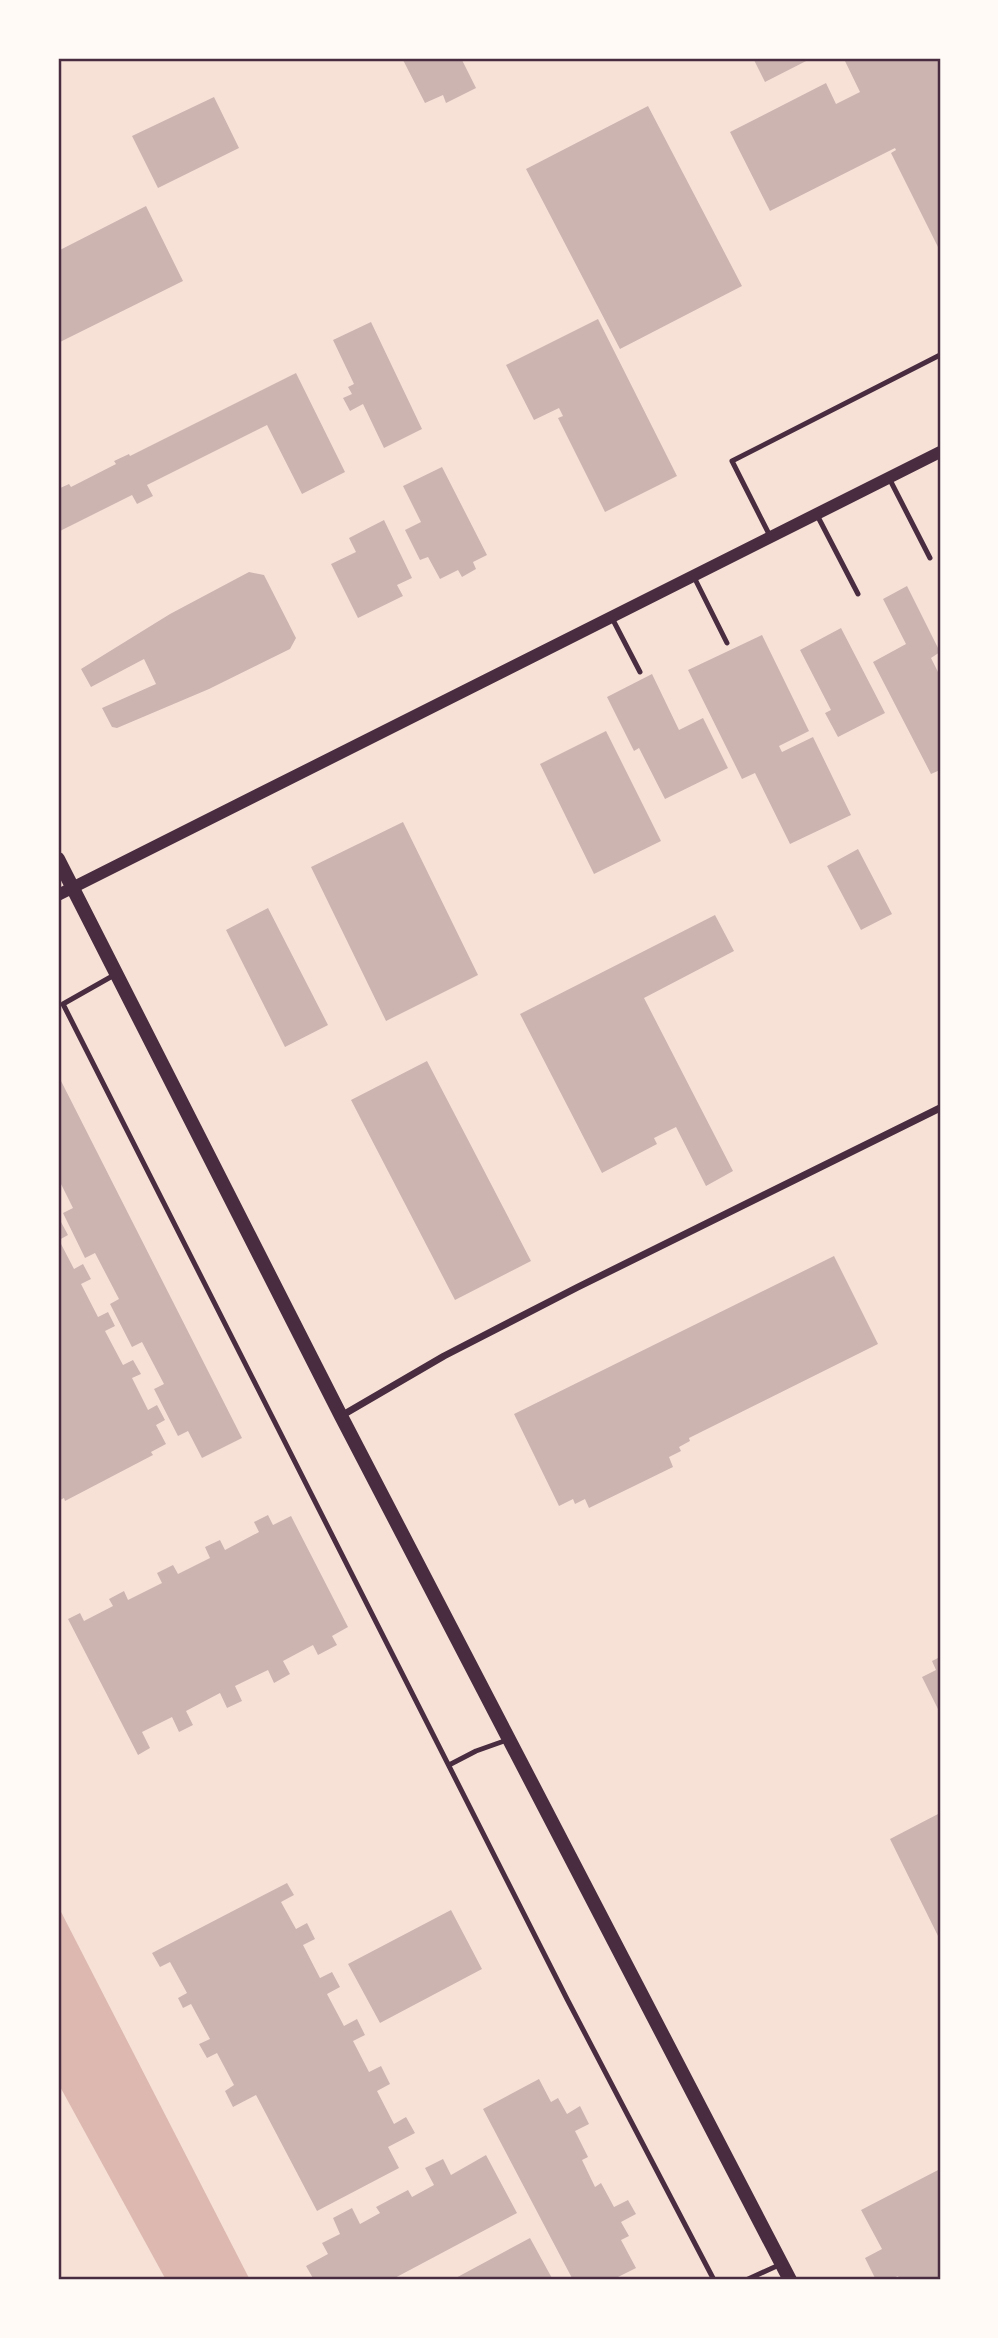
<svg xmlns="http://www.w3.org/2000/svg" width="998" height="2338" viewBox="0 0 998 2338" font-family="'Space Grotesk',sans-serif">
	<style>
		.water { fill: #dcb8b0 }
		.building { fill: #ccb4b1 }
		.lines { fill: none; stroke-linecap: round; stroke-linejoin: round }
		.service { stroke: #4a2c40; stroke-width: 5 }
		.minor { stroke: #4a2c40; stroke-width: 7 }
		.tertiary { stroke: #4a2c40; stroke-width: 12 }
		.secondary { stroke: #4a2c40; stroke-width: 14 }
		.neatline { fill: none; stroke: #4a2c40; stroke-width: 2.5 }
	</style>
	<rect width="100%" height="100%" fill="#f7e1d7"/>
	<path class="water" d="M58,1906L250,2280H166L58,2083Z"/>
	<path class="building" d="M402,58H461L476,88L446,103L443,95L425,103Z
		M753,58H812L765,82Z
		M846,58H940V251L891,153L896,150L895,148L770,211L730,132L826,83L836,104L860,92L844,59Z
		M214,97L239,148L158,188L132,136Z
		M648,106L742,286L620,349L526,169Z
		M146,206L183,281L58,343V251Z
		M598,319L677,476L605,512L558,418L563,416L559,408L534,420L506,365Z
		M371,322L422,429L384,448L363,404L350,411L343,398L352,394L348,387L354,384L333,340Z
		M296,373L345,472L302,494L267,425L147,485L153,496L137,504L132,495L58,532V489L69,484L71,487L116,464L114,461L129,454L130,456Z
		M442,467L487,555L473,562L476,569L462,577L458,570L440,579L428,557L420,560L405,530L421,522L403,486Z
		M384,520L412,578L397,585L403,596L358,618L331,564L356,552L349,538Z
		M249,572L264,575L296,638L290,649L209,689L117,728L112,727L102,708L156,684L144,659L91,687L81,669L170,614Z
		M907,586L940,652L931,658L940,676V770L931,774L873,662L906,644L883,599Z
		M841,628L885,713L838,737L825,713L831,710L800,650Z
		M762,635L809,731L779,746L782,752L813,737L851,815L790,844L755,773L742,779L688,670Z
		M652,674L679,730L703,718L728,768L665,799L639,748L634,751L607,697Z
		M606,731L661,841L594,874L540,764Z
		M403,822L478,975L386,1021L311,867Z
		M858,849L892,914L861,930L827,866Z
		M268,908L328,1025L285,1047L226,930Z
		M715,915L734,951L644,998L733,1171L706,1186L676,1127L654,1138L657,1144L602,1173L520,1014Z
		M427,1061L531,1261L455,1300L351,1100Z
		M58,1075L242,1438L202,1458L188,1431L178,1436L154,1389L164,1384L142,1342L132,1347L110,1304L119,1299L95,1253L85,1258L63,1213L73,1208L58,1178Z
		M61,1222L68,1235L59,1240L74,1269L83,1264L91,1279L81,1284L98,1317L108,1312L115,1326L105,1331L123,1365L133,1360L141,1374L132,1378L148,1410L157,1405L165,1420L156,1425L166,1444L151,1452L153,1455L65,1501L64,1498L58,1501V1223Z
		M834,1256L878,1344L689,1438L690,1441L679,1447L681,1451L669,1457L673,1467L589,1508L585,1499L575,1504L573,1499L559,1506L514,1414Z
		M268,1515L273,1525L291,1516L348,1627L332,1636L337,1645L318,1655L313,1645L283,1661L290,1674L274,1683L268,1670L235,1686L242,1701L227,1708L220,1693L186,1711L193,1725L179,1732L172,1717L142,1732L150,1748L138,1755L68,1619L80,1613L84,1621L113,1606L109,1599L124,1591L128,1600L162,1583L157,1573L173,1565L178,1574L210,1558L205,1547L220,1540L225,1550L259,1532L254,1522Z
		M940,1657V1713L922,1677L936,1670L932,1661Z
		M940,1813V1940L890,1839Z
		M287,1883L294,1895L281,1902L296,1929L307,1923L315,1939L303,1945L320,1978L332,1972L340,1987L327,1994L344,2026L357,2019L365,2035L353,2041L369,2072L381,2066L390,2084L377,2091L394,2124L406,2117L415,2133L388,2147L399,2168L317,2211L256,2095L233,2107L225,2091L234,2085L217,2053L207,2058L199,2044L210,2039L191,2004L183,2008L178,1998L187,1993L170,1962L160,1967L152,1953Z
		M451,1910L482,1969L380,2023L348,1964Z
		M539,2079L551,2102L558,2098L567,2114L580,2106L589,2124L575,2131L588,2157L582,2160L595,2187L601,2183L614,2207L628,2200L636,2214L621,2222L629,2236L621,2240L636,2268L612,2280H573L483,2109Z
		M486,2155L517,2213L391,2280H314L306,2266L328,2254L322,2243L340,2234L333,2218L352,2208L360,2224L380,2213L376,2207L408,2190L412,2197L434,2185L425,2168L443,2159L451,2175Z
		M940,2169V2280H900L898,2276L887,2280H876L865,2258L882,2249L861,2210Z
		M530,2238L553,2280H452Z"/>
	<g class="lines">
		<path class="service" d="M889,478L930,558
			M817,515L858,594
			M770,536L732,461L940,355
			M694,577L727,643
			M612,618L640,672
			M116,974L63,1004L567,1999L714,2280
			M449,1765L476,1751L507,1740
			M746,2280L779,2265"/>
		<path class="minor" d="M341,1416L444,1356L578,1287L940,1108"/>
		<path class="tertiary" d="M58,895L940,452"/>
		<path class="secondary" d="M58,859L341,1416L790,2280"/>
	</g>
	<rect width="998" height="2338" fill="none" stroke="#fffaf5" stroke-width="119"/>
	<rect x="60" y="60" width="879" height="2218" class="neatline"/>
</svg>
